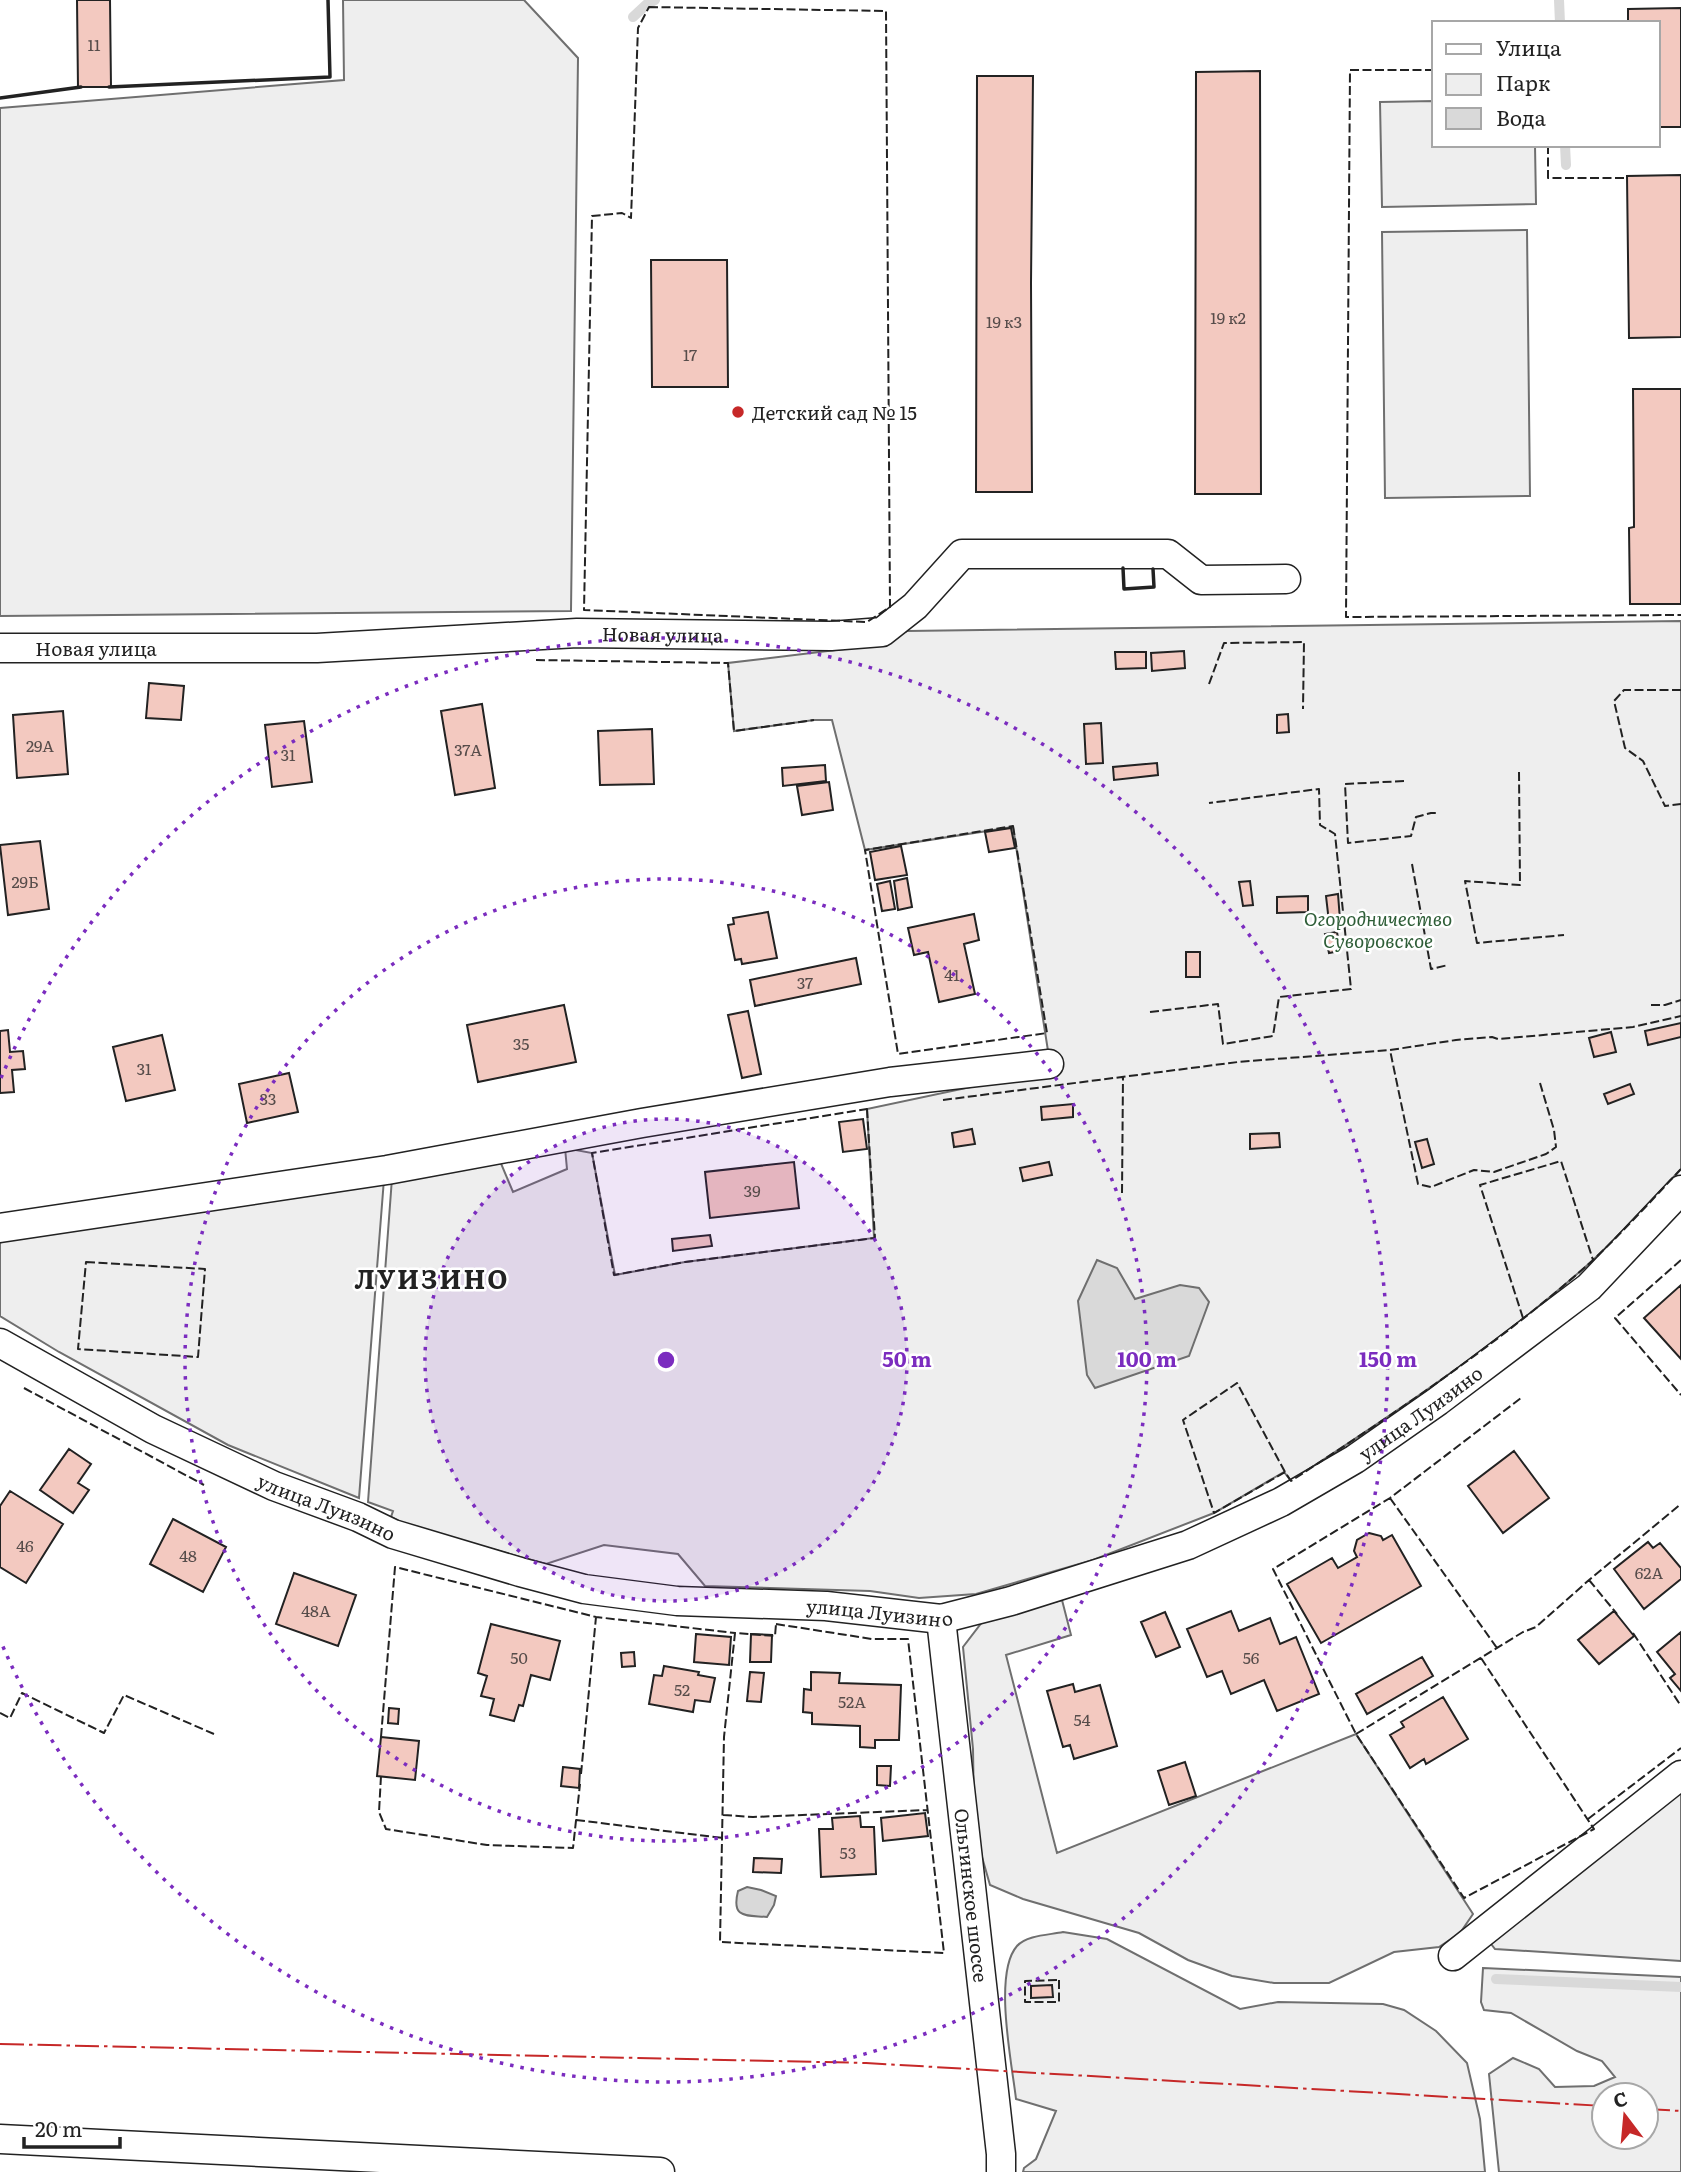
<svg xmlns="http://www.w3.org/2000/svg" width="1681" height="2172" viewBox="0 0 1681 2172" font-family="Literata,serif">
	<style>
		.green { fill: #eee; stroke: #6f6f6f; stroke-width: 2; fill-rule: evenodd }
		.water { fill: #d9d9d9; stroke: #6f6f6f; stroke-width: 2 }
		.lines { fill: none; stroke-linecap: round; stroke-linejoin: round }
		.stream { stroke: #d9d9d9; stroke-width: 10 }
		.building { fill: #f3c9c0; stroke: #222; stroke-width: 2 }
		.street-casing { stroke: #222; stroke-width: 31 }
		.street { stroke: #fff; stroke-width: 28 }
		.fence { stroke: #222; stroke-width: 2; stroke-dasharray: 9 3.5; stroke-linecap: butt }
		.wall { stroke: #222; stroke-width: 3.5 }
		.power { stroke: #c62828; stroke-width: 2; stroke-dasharray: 24 5 3.5 5; stroke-linecap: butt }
		.ring { fill: none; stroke: #7b2cbf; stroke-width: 3.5; stroke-dasharray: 3.5 7 }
		.poi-dot { fill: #c62828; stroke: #fff; stroke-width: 2.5 }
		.labels { text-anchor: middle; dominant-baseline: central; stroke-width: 5; stroke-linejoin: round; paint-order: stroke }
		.number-label { font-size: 16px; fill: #564c4a }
		.poi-label { font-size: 19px; fill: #222; stroke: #fff; text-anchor: start }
		.street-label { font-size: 19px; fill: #222; stroke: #fff }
		.park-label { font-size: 19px; font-style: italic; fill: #2f5e38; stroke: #fff }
		.district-label { font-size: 26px; font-weight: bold; letter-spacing: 2px; fill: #222; stroke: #fff }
		.centre { fill: #7b2cbf; stroke: #fff; stroke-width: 3.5 }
		.ring-label { font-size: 21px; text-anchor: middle; font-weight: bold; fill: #7b2cbf; stroke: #fff; stroke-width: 5; stroke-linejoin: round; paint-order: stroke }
	</style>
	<rect width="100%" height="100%" fill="#fff"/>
	<path class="green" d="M343,0H524L578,58L571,611L0,616V108L344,80Z
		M1434,101V145H1535L1536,204L1382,207L1380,102Z
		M1527,230L1530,496L1385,498L1382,232Z
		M1681,621V1169C1652,1200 1623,1232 1592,1261C1499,1344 1395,1413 1291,1481L1284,1472L1214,1513L1093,1560L976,1594L919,1598L870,1591L705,1586L678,1554L604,1545L546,1564L406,1525L391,1517L393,1511L368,1502L392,1178L500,1161L513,1192L567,1169L565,1148L592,1153L615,1275L685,1262L874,1238L867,1109L1051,1070L1013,827L865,850L832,720H814L734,731L728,663L877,645L907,631Z
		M384,1179L359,1498L228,1445L59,1352L0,1316V1239Z
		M1062,1600L1071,1635L1006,1655L1057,1853L1356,1734L1473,1914L1460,1933L1439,1947L1394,1952L1329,1983H1274L1232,1976L1188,1960L1139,1933L1023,1899L990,1885L982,1857L974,1812L973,1749L963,1647L983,1621Z
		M1681,1790V1961L1495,1949L1488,1940Z
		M1063,1932L1107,1939L1240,2009L1278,2002L1383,2004L1404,2010L1436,2031L1467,2063L1480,2119L1485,2172H1023L1024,2168L1036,2159L1056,2111L1016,2099C1012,2064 993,1973 1017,1946C1027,1935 1049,1935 1063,1932Z
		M1483,1968L1681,1977V2172H1499L1489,2074L1513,2058L1539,2069L1555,2087L1594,2086L1615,2077L1602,2061L1577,2051L1511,2013L1484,2010L1481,2002ZM1604,2095H1646V2137H1604Z"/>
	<path class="water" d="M1097,1260L1117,1268L1135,1299L1180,1285L1199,1288L1209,1302L1189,1356L1095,1388L1087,1375L1078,1301Z
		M747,1887L761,1890L776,1896L774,1905L767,1917C746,1915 731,1919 738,1891Z"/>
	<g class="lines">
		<path class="stream" d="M1559,0L1560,23
			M633,17L647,4L655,0
			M1565,145L1566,165
			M1496,1979L1681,1987"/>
	</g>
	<path class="building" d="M77,0H110L111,87H78Z
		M1681,8V127H1658V23H1628V9Z
		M1260,71L1261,494H1195L1196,72Z
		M977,76H1033L1031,283L1032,492H976Z
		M1681,175V337L1629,338L1627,176Z
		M651,260H727L728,387H652Z
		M1633,389H1681V604H1630L1629,528L1634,527Z
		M1184,651L1185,668L1152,671L1151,653Z
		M1115,652H1146V668L1116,669Z
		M149,683L184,686L181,720L146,718Z
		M482,704L495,788L455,795L441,711Z
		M63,711L68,774L17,778L13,715Z
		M1288,714L1289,732L1277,733V715Z
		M304,721L312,782L272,787L265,725Z
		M1101,723L1103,763L1086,764L1084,724Z
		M652,729L654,784L600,785L598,731Z
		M1157,763L1158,775L1114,780L1113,767Z
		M825,765L826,781L783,786L782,768Z
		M829,782L833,810L802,815L797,786Z
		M1011,828L1015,848L989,852L985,832Z
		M40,841L49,909L8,915L0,845Z
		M901,846L907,875L875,880L870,852Z
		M907,878L912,907L898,910L894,881Z
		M890,881L895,909L882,911L877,884Z
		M1250,881L1253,905L1243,906L1239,882Z
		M1338,894L1340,920L1329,922L1326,896Z
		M1308,896V912L1277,913V897Z
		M768,912L777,958L742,964L741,959L735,960L728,925L734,924L733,918Z
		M974,914L979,940L964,944L975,994L939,1002L928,952L914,955L908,928Z
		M1337,932L1340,951L1329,953L1325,934Z
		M1186,952H1200V977H1186Z
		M856,958L861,984L755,1006L750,980Z
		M564,1005L576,1062L478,1082L467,1025Z
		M748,1011L761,1074L742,1078L728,1015Z
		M1681,1023V1037L1648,1045L1645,1031Z
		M8,1030L10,1052L23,1051L25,1069L12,1070L14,1092L0,1093V1031Z
		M1611,1032L1616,1052L1594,1057L1589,1038Z
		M162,1035L175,1090L126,1101L113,1047Z
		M289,1073L298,1112L247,1123L239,1084Z
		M1630,1084L1634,1094L1608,1104L1604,1094Z
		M1073,1104V1117L1042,1120L1041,1107Z
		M863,1119L867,1149L843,1152L839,1122Z
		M972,1129L975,1144L954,1147L952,1133Z
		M1279,1133L1280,1147L1250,1149V1134Z
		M1427,1139L1434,1164L1422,1168L1415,1142Z
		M794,1162L799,1208L710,1218L705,1172Z
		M1049,1162L1052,1175L1023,1181L1020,1168Z
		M710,1235L712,1246L673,1251L672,1239Z
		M1681,1285V1359L1644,1318Z
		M69,1449L91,1464L78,1483L89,1490L73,1513L40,1490Z
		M1514,1451L1549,1498L1503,1533L1468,1486Z
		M10,1491L63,1524L26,1583L0,1567V1506Z
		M173,1519L226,1547L203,1592L150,1564Z
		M1369,1533L1381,1536L1383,1540L1392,1535L1421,1586L1321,1643L1287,1584L1332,1558L1338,1568L1357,1557L1354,1551L1357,1540Z
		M1648,1542L1653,1548L1660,1543L1681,1568V1579L1644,1609L1614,1569Z
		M294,1573L356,1595L338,1646L276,1624Z
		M1231,1611L1239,1631L1270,1618L1280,1644L1296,1637L1319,1694L1277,1711L1264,1680L1231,1694L1222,1671L1207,1677L1187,1629Z
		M1614,1611L1634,1636L1599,1664L1578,1640Z
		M1165,1612L1180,1647L1156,1657L1141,1622Z
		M491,1624L560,1641L550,1680L531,1675L523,1706L519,1705L514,1721L490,1715L494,1699L481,1696L487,1676L478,1673Z
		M1681,1632V1691L1670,1678L1675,1674L1657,1652Z
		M696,1634L731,1637L729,1665L694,1662Z
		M751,1634L772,1635L771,1662H750Z
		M634,1652L635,1666L622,1667L621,1653Z
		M1422,1657L1433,1676L1367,1714L1356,1694Z
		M664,1666L699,1672L698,1675L715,1678L710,1702L695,1700L693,1712L649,1704L654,1675L662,1676Z
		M750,1672L764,1673L761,1702L747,1701Z
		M811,1672L840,1673L839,1683L901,1685L899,1740H875V1748L860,1747V1726L812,1724V1713L803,1712L804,1689L811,1690Z
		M1073,1684L1075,1692L1100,1685L1117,1746L1074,1759L1070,1745L1063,1747L1047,1691Z
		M1443,1697L1468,1739L1426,1764L1424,1759L1410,1768L1390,1735L1404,1727L1401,1722Z
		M389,1708L399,1709L398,1724L388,1723Z
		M381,1737L419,1741L415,1780L377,1776Z
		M1185,1762L1196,1796L1169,1805L1158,1771Z
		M877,1766H891L890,1786L877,1785Z
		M563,1767L580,1769L579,1788L561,1786Z
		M925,1813L928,1836L883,1841L881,1818Z
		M860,1816L861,1827H874L876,1874L821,1877L819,1829H833L832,1818Z
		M754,1858L782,1859L781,1873L753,1872Z
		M1052,1985L1053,1997L1031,1998V1986Z"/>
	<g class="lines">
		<defs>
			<g id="street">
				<path id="s1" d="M0,648H317L577,633L831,636L882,632L915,606L962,554H1168L1201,580L1286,579"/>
				<path d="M0,1228L387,1170L642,1123L890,1082L1049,1064"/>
				<path id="s2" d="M0,1343L153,1429L274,1486L358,1517L393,1534L520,1572L584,1589L677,1601L826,1606L941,1619L1011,1601L1188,1545L1281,1502L1355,1459L1438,1401L1589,1287L1681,1190"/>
				<path id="s3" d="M941,1619L1001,2154V2172"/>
				<path d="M1453,1956L1681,1775"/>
				<path d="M0,2139L660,2172"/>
			</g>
		</defs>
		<use href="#street" class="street-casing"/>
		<use href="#street" class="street"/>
		<path class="fence" d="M649,7L886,11L890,607L867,622L584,610L592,216L622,213L631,218L638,28Z
			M1434,70H1350L1346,617L1681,615
			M1548,145V178H1627
			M536,660L728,663L734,731L814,720
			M1209,684L1224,643L1304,642L1303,709
			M1681,690H1624L1614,701L1625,748L1643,761L1665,806L1681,804
			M1519,772L1520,885L1465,881L1477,943L1564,935
			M1404,781L1345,784L1348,843L1411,836L1416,817L1431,813H1436
			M1013,826L1047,1033L898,1054L865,850Z
			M1412,864L1431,969L1448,965
			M1651,1005H1665L1681,1000
			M1150,1012L1218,1004L1223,1044L1273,1036L1279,997L1351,989L1335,834L1320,825L1319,789L1209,803
			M1540,1083L1554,1130L1556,1147L1546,1154L1494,1172L1474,1170L1431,1187L1418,1184L1390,1050L1456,1040L1492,1037L1498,1039L1633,1027L1681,1016
			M943,1100L1238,1062L1390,1050
			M867,1109L875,1238L685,1262L614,1275L592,1153Z
			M1122,1193L1123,1076
			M1681,1260L1615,1318L1681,1395
			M86,1262L205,1269L198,1357L78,1349Z
			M1523,1318L1480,1185L1561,1161L1593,1260
			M24,1388L204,1485
			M1285,1472L1237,1383L1183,1420L1214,1513L1285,1472L1291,1481C1395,1413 1499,1344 1592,1261C1623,1232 1652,1200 1681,1169
			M1390,1498L1497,1648
			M1589,1580L1617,1614
			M776,1624L872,1639H908L944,1953L720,1942L724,1737L735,1633L775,1636Z
			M1633,1633L1681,1706
			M1481,1658L1594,1829L1464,1898L1356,1734L1273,1569L1390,1498L1521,1398
			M0,1713L10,1718L22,1693L104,1733L124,1695L214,1734
			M1356,1734L1523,1632L1536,1627L1589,1580L1681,1504
			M381,1737L395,1567L596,1617L735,1633
			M581,1774L596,1617
			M381,1776L379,1812L386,1829L487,1845L573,1848L580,1784
			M723,1815L753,1817L928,1810
			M1588,1819L1681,1748
			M576,1820L723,1838
			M1059,1980V2002H1025V1981Z"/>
		<path class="wall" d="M109,87L330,77L328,0
			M0,98L81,87
			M1123,568L1124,589L1154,587L1153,569"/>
		<path class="power" d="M0,2044L866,2063L1604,2106
			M1646,2109L1681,2111"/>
	</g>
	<circle cx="666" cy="1360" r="241" fill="#7b2cbf" fill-opacity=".12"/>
	<g class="ring">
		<circle cx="666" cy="1360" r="241"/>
		<circle cx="666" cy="1360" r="481"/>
		<path d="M1 1078A722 722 0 1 1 1 1642"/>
	</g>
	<circle class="poi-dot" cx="738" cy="412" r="7"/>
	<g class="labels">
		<g class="number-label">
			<text x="94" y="44">11</text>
			<text x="1228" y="317">19 к2</text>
			<text x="1004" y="321">19 к3</text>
			<text x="690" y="354">17</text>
			<text x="40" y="745">29А</text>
			<text x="468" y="749">37А</text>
			<text x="288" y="754">31</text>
			<text x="25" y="881">29Б</text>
			<text x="952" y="974">41</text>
			<text x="805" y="982">37</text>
			<text x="521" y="1043">35</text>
			<text x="144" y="1068">31</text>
			<text x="268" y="1098">33</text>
			<text x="752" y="1190">39</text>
			<text x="25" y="1545">46</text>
			<text x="188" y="1555">48</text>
			<text x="1649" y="1572">62А</text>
			<text x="316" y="1610">48А</text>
			<text x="519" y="1657">50</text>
			<text x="1251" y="1657">56</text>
			<text x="682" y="1689">52</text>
			<text x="852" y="1701">52А</text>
			<text x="1082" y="1719">54</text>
			<text x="848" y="1852">53</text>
		</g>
		<g class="poi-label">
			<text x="752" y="412">Детский сад № 15</text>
		</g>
		<g class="street-label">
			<text stroke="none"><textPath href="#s1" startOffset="663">Новая улица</textPath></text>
			<text stroke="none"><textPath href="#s1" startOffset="96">Новая улица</textPath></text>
			<text stroke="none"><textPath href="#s2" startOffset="1521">улица Луизино</textPath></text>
			<text stroke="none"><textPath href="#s2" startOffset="366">улица Луизино</textPath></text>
			<text stroke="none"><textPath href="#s2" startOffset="933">улица Луизино</textPath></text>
			<text stroke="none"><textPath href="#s3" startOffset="278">Ольгинское шоссе</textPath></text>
		</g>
		<g class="park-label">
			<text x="1378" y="918">Огородничество<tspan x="1378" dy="22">Суворовское</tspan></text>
		</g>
		<g class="district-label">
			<text x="432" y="1277">ЛУИЗИНО</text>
		</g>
	</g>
	<circle cx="666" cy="1360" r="10" class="centre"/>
	<g class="ring-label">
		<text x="907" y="1367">50 m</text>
		<text x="1147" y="1367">100 m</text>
		<text x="1388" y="1367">150 m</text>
	</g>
	<rect x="1432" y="21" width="228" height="126" fill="#ffffff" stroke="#a7a7a7" stroke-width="2"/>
	<rect x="1446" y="44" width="35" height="10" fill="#ffffff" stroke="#a7a7a7" stroke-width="2"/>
	<text x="1496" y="56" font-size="21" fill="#222222">Улица</text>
	<rect x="1446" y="74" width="35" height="21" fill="#eeeeee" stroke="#a7a7a7" stroke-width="2"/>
	<text x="1496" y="91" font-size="21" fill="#222222">Парк</text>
	<rect x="1446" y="108" width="35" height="21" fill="#d9d9d9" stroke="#a7a7a7" stroke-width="2"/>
	<text x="1496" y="126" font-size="21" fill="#222222">Вода</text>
	<g transform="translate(1625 2116) rotate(344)"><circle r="33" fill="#ffffff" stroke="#a7a7a7" stroke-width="2"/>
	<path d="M0-5L12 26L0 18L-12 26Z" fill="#c62828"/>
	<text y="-10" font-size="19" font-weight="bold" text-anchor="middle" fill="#222222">С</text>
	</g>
	<path d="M24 2137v10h96v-10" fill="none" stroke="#222222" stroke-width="3.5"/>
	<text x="35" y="2137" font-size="21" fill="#222222" stroke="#ffffff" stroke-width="5" paint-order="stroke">20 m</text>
</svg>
